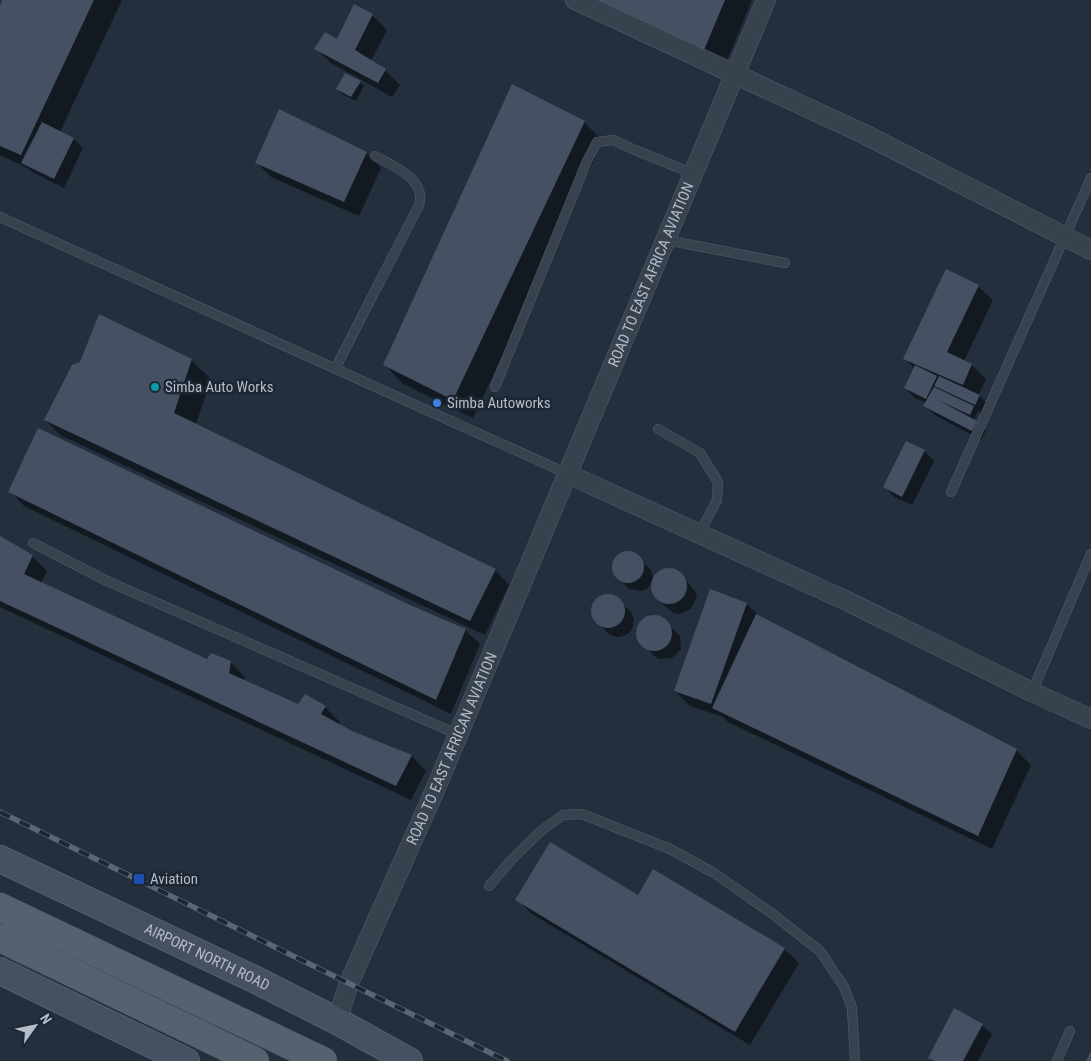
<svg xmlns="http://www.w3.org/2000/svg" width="1091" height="1061" viewBox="0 0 1091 1061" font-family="'Roboto Condensed',sans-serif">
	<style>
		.shadow { fill: #0007 }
		.building { fill: #455162 }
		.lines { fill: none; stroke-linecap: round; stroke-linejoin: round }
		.service-casing { stroke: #565f6c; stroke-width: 10 }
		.minor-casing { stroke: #565f6c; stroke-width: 20 }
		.secondary-casing { stroke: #565f6c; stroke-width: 28 }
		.primary-casing { stroke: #414a57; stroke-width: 29 }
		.service { stroke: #38414e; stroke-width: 9 }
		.minor { stroke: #38414e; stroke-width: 19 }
		.secondary { stroke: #465061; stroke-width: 26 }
		.primary { stroke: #56606e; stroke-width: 28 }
		.rail-casing { stroke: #5a6575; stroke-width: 5.5 }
		.rail { stroke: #1d2633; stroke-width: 4; stroke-dasharray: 11; stroke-linecap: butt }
		.culture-dot { fill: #0f9aa8; stroke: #1d2633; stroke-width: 2 }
		.shop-dot { fill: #3f7fe0; stroke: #1d2633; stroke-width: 2 }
		.transit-dot { fill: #1a4fb4; stroke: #1d2633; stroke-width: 2 }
		.labels { text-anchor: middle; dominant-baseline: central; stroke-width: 5; stroke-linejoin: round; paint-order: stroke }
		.street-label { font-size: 15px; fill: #b4bcc9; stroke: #1d2633 }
		.poi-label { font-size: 15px; fill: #b4bcc9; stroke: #1d2633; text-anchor: start }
	</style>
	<rect width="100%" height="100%" fill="#242f3e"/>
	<path class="shadow" d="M4,0H122L60,132L74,139L83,148L64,188L32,172L27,168L0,155V9Z
		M577,0H752L724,68Z
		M354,6L372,15L387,30L371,61L385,70L400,85L392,97L331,63L316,49L338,41Z
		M360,82L364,86L356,101L342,94L337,89Z
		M280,111L367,153L381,168L359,216L271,177L257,163Z
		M584,122L603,141L473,418L403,384L384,364Z
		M978,286L993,300L964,361L972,365L986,379L979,395L989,406L985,414L978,411L974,420L986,431L981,440L935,415L925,406L926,403L915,398L905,388L915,369L905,359Z
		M191,360L211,379L196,424L495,570L509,585L485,635L60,435L45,420Z
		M924,451L934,461L912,505L894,497L885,487Z
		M10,491L409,606L465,630L480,644L451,714L24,506Z
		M0,537L32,556L47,571L41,583L207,661L230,662L245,677L244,681L299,706L325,707L340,722L338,725L352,732L412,756L426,771L411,800L0,607Z
		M630,552L636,555L651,570L653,579L657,574L663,570L669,569L675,571L681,574L695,591L697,597L691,609L679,614L673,613L657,599L653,593L651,583L648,588L642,591L629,589L615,574L613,567L618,556L624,553Z
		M602,596H609L616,598L632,613L634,620L633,626L630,632L624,636L617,637L610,635L595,620L592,613L593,606L597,600Z
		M747,604L760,617L1016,750L1031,765L992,849L728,722L723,717L690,706L675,691Z
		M653,616H660L665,620L680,636L681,649L672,658L659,659L654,656L639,640L638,627L647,617Z
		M638,897L784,949L799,963L750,1045L532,914L517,900Z
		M982,1025L992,1034L978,1061H932L929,1058Z"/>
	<path class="building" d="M2,0H94L21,155L0,146V6Z
		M597,0H725L704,50Z
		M354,4L373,14L355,50L386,69L378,83L314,49L325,32L337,39Z
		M345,73L361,81L351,97L336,89Z
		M512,84L585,121L453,400L383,365Z
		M279,109L367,152L344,202L255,163Z
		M42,122L74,138L54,179L21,163Z
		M946,269L979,285L947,352L972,364L963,385L903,359Z
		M99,314L192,359L174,413L496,569L470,621L44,420L72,365L80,362Z
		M915,365L937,376L926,399L904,388Z
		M939,376L980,395L975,405L934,386Z
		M934,387L974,406L970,415L938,400L977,421L972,431L923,406Z
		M38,428L410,605L466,629L436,700L8,492Z
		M906,441L925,450L902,497L883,487Z
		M0,536L33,555L24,574L207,659L211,653L231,661L229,673L298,704L305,694L326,706L321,714L352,731L412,755L396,786L0,601Z
		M612 567a16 16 0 1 1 32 0a16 16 0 1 1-32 0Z
		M651 586a18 18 0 1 1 36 0a18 18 0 1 1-36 0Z
		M710,589L747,603L711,704L674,691Z
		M591 611a17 17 0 1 1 34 0a17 17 0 1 1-34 0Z
		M756,614L1017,749L978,836L712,708Z
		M636 633a18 18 0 1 1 36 0a18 18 0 1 1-36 0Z
		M550,842L638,895L653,869L785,948L735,1032L515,900Z
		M954,1008L983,1024L963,1061H934L928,1058Z
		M1091,1051V1061H1086Z"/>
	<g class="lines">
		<defs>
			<path id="service" d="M0,217L568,474
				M666,240L785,263
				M335,369L419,205C427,179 393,166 375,156
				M495,387L587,161L597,142L613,140L635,150L694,174
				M658,429L700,453L718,482L717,500L699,534
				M951,492L1091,178
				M33,543L107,581L457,734
				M1032,692L1091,554
				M489,886L513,858L542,830L563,815L582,814L670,849L714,873L770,912L820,951L844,987L852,1008L855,1061
				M1057,1061L1070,1031"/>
			<g id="minor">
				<path d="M575,0L864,134L1091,250"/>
				<path d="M568,474L847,601L1032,692L1091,719"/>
				<path id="s1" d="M337,1021L349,983L435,790L766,0"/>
			</g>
			<g id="secondary">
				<path id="s2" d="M0,859L252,978L337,1021L409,1061"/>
				<path d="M0,971L186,1061"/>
			</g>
			<path id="primary" d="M0,907L323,1061
				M0,938L255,1061"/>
		</defs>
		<use href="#service" class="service-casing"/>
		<use href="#minor" class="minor-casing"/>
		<use href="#secondary" class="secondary-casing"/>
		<use href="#primary" class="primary-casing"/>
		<use href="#service" class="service"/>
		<use href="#minor" class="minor"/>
		<use href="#secondary" class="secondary"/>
		<use href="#primary" class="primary"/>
		<defs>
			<path id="rail" d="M0,812L507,1061"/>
		</defs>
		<use href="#rail" class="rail-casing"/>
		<use href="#rail" class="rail"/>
	</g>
	<circle class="culture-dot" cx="155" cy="387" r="5"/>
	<circle class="shop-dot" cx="437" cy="403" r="5"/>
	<rect class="transit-dot" x="133" y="873" width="12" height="12" rx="2.5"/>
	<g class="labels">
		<g class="street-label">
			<text stroke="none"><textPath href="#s1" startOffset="810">ROAD TO EAST AFRICA AVIATION</textPath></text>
			<text stroke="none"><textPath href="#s1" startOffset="296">ROAD TO EAST AFRICAN AVIATION</textPath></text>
			<text stroke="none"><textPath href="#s2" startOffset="229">AIRPORT NORTH ROAD</textPath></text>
		</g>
		<g class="poi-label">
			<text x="165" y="387">Simba Auto Works</text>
			<text x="447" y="403">Simba Autoworks</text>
			<text x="150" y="879">Aviation</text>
		</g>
	</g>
	<g transform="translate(35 1026) rotate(57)" stroke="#1d2633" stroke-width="4" paint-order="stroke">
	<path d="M0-4L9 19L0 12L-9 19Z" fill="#b4bcc9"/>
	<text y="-8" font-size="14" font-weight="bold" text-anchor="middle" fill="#b4bcc9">N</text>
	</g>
</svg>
